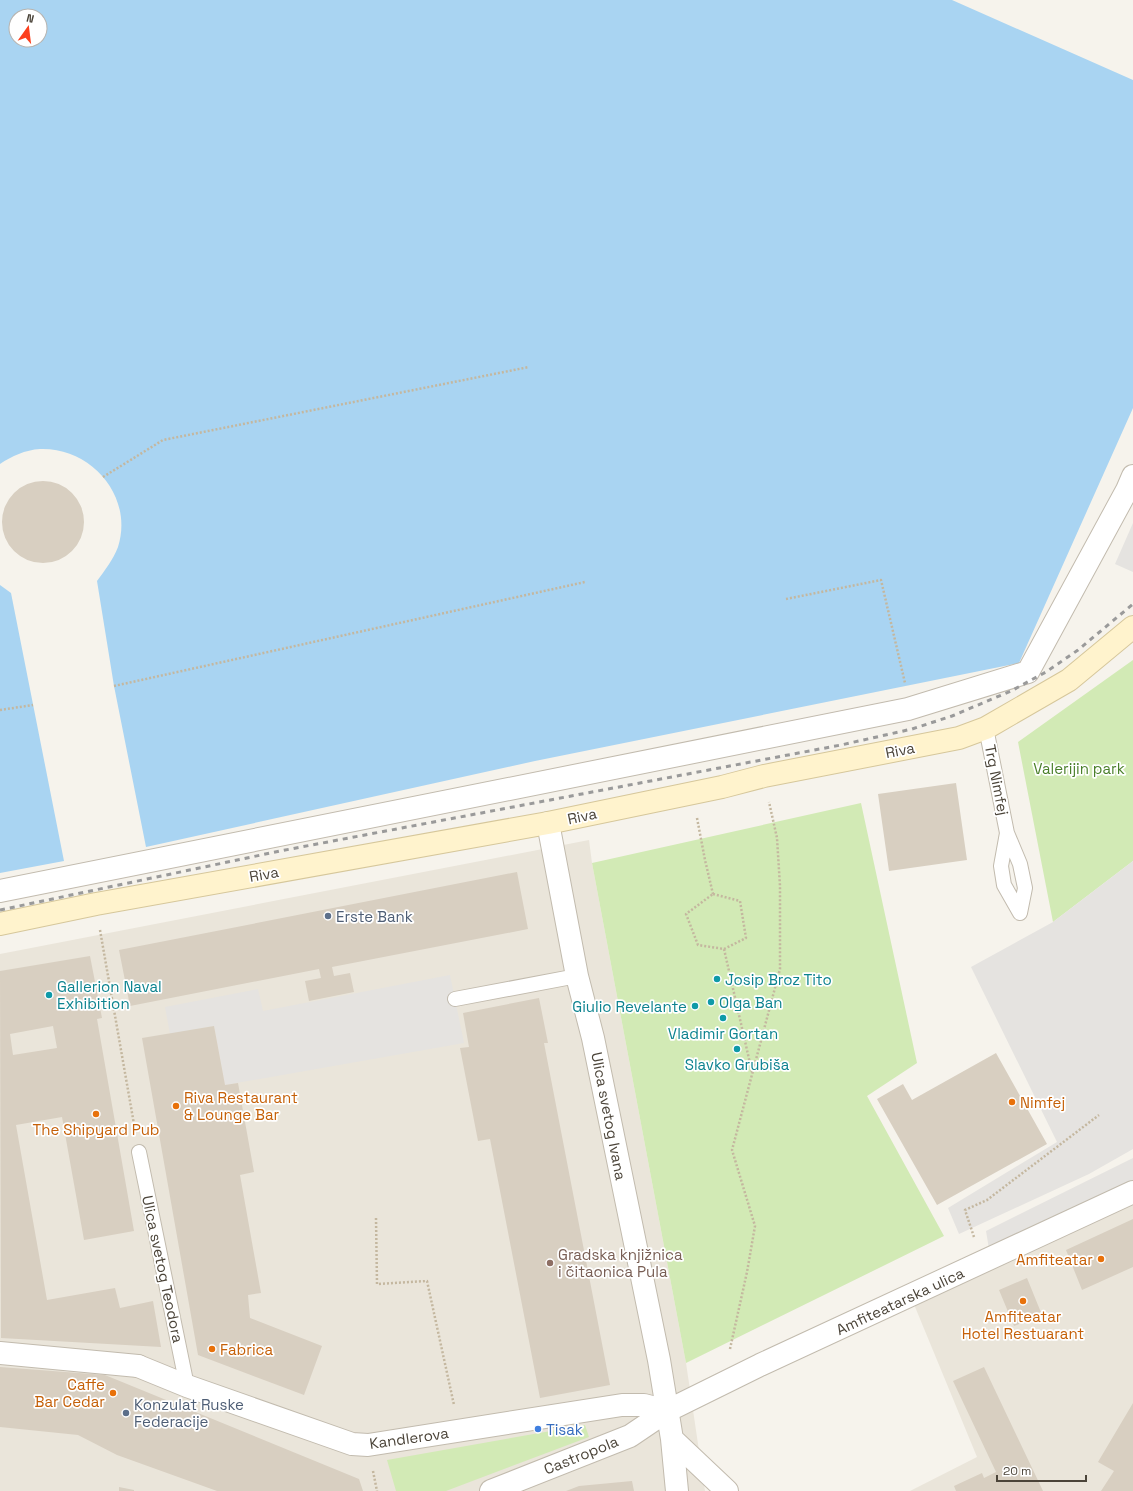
<svg xmlns="http://www.w3.org/2000/svg" width="1133" height="1491" viewBox="0 0 1133 1491" font-family="'Space Grotesk',sans-serif">
	<style>
		.residential { fill: #eae5da }
		.green { fill: #d2eab5 }
		.parking { fill: #e5e3e0 }
		.water { fill: #a9d4f2; fill-rule: evenodd }
		.building { fill: #d8cfc1; fill-rule: evenodd }
		.lines { fill: none; stroke-linecap: round; stroke-linejoin: round }
		.service-casing { stroke: #c2bbae; stroke-width: 16 }
		.pedestrian-casing { stroke: #c2bbae; stroke-width: 24 }
		.minor-casing { stroke: #c2bbae; stroke-width: 24 }
		.tertiary-casing { stroke: #c2bbae; stroke-width: 24 }
		.secondary-casing { stroke: #d6c79b; stroke-width: 24 }
		.path { stroke: #c4b79f; stroke-width: 2.5; stroke-dasharray: 2 2; stroke-linecap: butt }
		.service { stroke: #fff; stroke-width: 14 }
		.pedestrian { stroke: #fff; stroke-width: 22 }
		.minor { stroke: #fff; stroke-width: 22 }
		.tertiary { stroke: #fff; stroke-width: 22 }
		.secondary { stroke: #fff3cd; stroke-width: 22 }
		.rail { stroke: #9a9a9a; stroke-width: 3; stroke-dasharray: 5 5; stroke-linecap: butt }
		.service-dot { fill: #5c6f8a; stroke: #fff; stroke-width: 1.5 }
		.culture-dot { fill: #0f9aa8; stroke: #fff; stroke-width: 1.5 }
		.food-dot { fill: #e8710a; stroke: #fff; stroke-width: 1.5 }
		.education-dot { fill: #8d6e63; stroke: #fff; stroke-width: 1.5 }
		.shop-dot { fill: #3f7fe0; stroke: #fff; stroke-width: 1.5 }
		.labels { text-anchor: middle; dominant-baseline: central; stroke-width: 3.5; stroke-linejoin: round; paint-order: stroke }
		.street-label { font-size: 15px; fill: #4b4439; stroke: #fff }
		.park-label { font-size: 15px; fill: #4a7f2a; stroke: #fff }
		.service-label { font-size: 15px; fill: #4e5e75; stroke: #fff; text-anchor: start }
		.culture-label { font-size: 15px; fill: #0d838f; stroke: #fff; text-anchor: start }
		.food-label { font-size: 15px; fill: #c56008; stroke: #fff; text-anchor: start }
		.education-label { font-size: 15px; fill: #785e54; stroke: #fff; text-anchor: start }
		.shop-label { font-size: 15px; fill: #366cbe; stroke: #fff; text-anchor: start }
	</style>
	<rect width="100%" height="100%" fill="#f6f3ec"/>
	<path class="residential" d="M589,840L592,863L686,1363L705,1491H0V954Z
		M1133,1180V1491H910L977,1457L906,1285L989,1249Z"/>
	<path class="green" d="M1133,660V861L1053,922L1018,742Z
		M861,803L917,1063L867,1096L944,1236L686,1363L592,863Z
		M585,1425L589,1437L446,1491H396L387,1460Z"/>
	<path class="parking" d="M1133,523V572L1115,564Z
		M1133,861V1149L1089,1174L959,1234L948,1208L1057,1142L971,967L1053,922Z
		M450,975L464,1043L225,1085L214,1026L170,1034L165,1007L258,989L263,1011Z
		M1133,1158V1180L989,1249L986,1231Z"/>
	<path class="water" d="M0,0H952L1133,80V408L1019,663L535,761L146,847L114,686L97,581C105,570 113,560 118,547C134,496 91,447 40,449C25,450 12,456 0,464ZM16,16H40V40H16Z
		M0,585L11,593L64,861L0,873Z"/>
	<path class="building" d="M2 522a41 41 0 1 1 82 0a41 41 0 1 1-82 0Z
		M956,783L967,860L889,871L878,794Z
		M517,872L528,929L332,967L334,976L350,973L354,992L309,1001L305,981L321,978L319,969L130,1006L119,950Z
		M90,956L102,1018L97,1019L134,1231L84,1240L62,1117L16,1125L47,1300L115,1288L120,1308L153,1301L161,1347L1,1338L0,971ZM53,1026L57,1048L13,1055L10,1034Z
		M539,998L548,1043H544L610,1385L540,1398L490,1139L478,1141L460,1048L469,1047L463,1013Z
		M214,1026L225,1085L238,1083L254,1172L240,1175L261,1293L248,1295L250,1318L322,1346L304,1395L198,1355L142,1038Z
		M996,1053L1047,1144L937,1205L877,1099L903,1084L912,1100Z
		M1133,1219V1267L1082,1290L1066,1250Z
		M1027,1278L1042,1315L1014,1326L999,1290Z
		M0,1367L105,1375L359,1479L363,1491H217L117,1455L78,1435L0,1427Z
		M984,1367L1043,1491H956L954,1486L982,1473L984,1478L996,1472L953,1381Z
		M1133,1403V1491H1101L1114,1471L1098,1462Z
		M632,1481L634,1491H566L579,1486Z
		M119,1487L134,1490V1491H119Z"/>
	<g class="lines">
		<defs>
			<path id="service" d="M986,728L1007,833L1020,864L1025,888L1020,913
				M1007,833L1001,866L1004,885L1020,913
				M455,999L577,976
				M139,1152L187,1386"/>
			<path id="pedestrian" d="M0,891L908,709L1028,672L1127,490L1133,476
				M0,1353L138,1366"/>
			<path id="minor" d="M138,1366L187,1386L352,1444L368,1445L622,1405H644L667,1411"/>
			<path id="tertiary" d="M548,823L577,976L593,1038L659,1360L672,1439L677,1491
				M672,1439L727,1491
				M491,1491L630,1436L667,1411L760,1365L1133,1192"/>
			<path id="secondary" d="M0,924L96,904L548,823L722,787L764,776L959,738L986,728L1069,680L1133,627"/>
		</defs>
		<use href="#service" class="service-casing"/>
		<use href="#pedestrian" class="pedestrian-casing"/>
		<use href="#minor" class="minor-casing"/>
		<use href="#tertiary" class="tertiary-casing"/>
		<use href="#secondary" class="secondary-casing"/>
		<path class="path" d="M103,477L163,440L529,367
			M786,599L881,580L905,683
			M114,686L585,582
			M0,710L33,705
			M697,818L705,860L713,894
			M713,894L740,901L746,938L724,949L698,945L686,914Z
			M100,930L135,1130
			M724,949L752,1072
			M376,1218L377,1284L427,1281L454,1405
			M974,1237L965,1210L987,1200L1099,1115
			M730,1349L747,1272L755,1226L732,1150L780,969V886L777,838L769,802
			M373,1471L377,1491"/>
		<use href="#service" class="service"/>
		<use href="#pedestrian" class="pedestrian"/>
		<use href="#minor" class="minor"/>
		<use href="#tertiary" class="tertiary"/>
		<use href="#secondary" class="secondary"/>
		<path class="rail" d="M0,910L280,851L841,745L912,729L952,716L1011,691L1046,672L1078,650L1133,604"/>
	</g>
	<g class="service-dot">
		<circle cx="328" cy="916" r="4"/>
		<circle cx="126" cy="1413" r="4"/>
	</g>
	<g class="culture-dot">
		<circle cx="717" cy="979" r="4"/>
		<circle cx="49" cy="995" r="4"/>
		<circle cx="711" cy="1002" r="4"/>
		<circle cx="695" cy="1006" r="4"/>
		<circle cx="723" cy="1018" r="4"/>
		<circle cx="737" cy="1049" r="4"/>
	</g>
	<g class="food-dot">
		<circle cx="1012" cy="1102" r="4"/>
		<circle cx="176" cy="1106" r="4"/>
		<circle cx="96" cy="1114" r="4"/>
		<circle cx="1101" cy="1259" r="4"/>
		<circle cx="1023" cy="1301" r="4"/>
		<circle cx="212" cy="1349" r="4"/>
		<circle cx="113" cy="1393" r="4"/>
	</g>
	<circle class="education-dot" cx="550" cy="1263" r="4"/>
	<circle class="shop-dot" cx="538" cy="1429" r="4"/>
	<g class="labels">
		<g class="street-label">
			<text transform="translate(900 750) rotate(-11)">Riva</text>
			<text transform="translate(997 780) rotate(79)">Trg Nimfej</text>
			<text transform="translate(582 816) rotate(-12)">Riva</text>
			<text transform="translate(264 874) rotate(-10)">Riva</text>
			<text transform="translate(609 1116) rotate(79)">Ulica svetog Ivana</text>
			<text transform="translate(163 1269) rotate(78)">Ulica svetog Teodora</text>
			<text transform="translate(900 1301) rotate(-25)">Amfiteatarska ulica</text>
			<text transform="translate(409 1438) rotate(-8)">Kandlerova</text>
			<text transform="translate(581 1455) rotate(-22)">Castropola</text>
		</g>
		<g class="park-label">
			<text x="1079" y="768">Valerijin park</text>
		</g>
		<g class="service-label">
			<text x="336" y="916">Erste Bank</text>
			<text x="134" y="1404">Konzulat Ruske<tspan x="134" dy="17">Federacije</tspan></text>
		</g>
		<g class="culture-label">
			<text x="725" y="979">Josip Broz Tito</text>
			<text x="57" y="986">Gallerion Naval<tspan x="57" dy="17">Exhibition</tspan></text>
			<text x="719" y="1002">Olga Ban</text>
			<text x="687" y="1006" text-anchor="end">Giulio Revelante</text>
			<text x="723" y="1033" text-anchor="middle">Vladimir Gortan</text>
			<text x="737" y="1064" text-anchor="middle">Slavko Grubiša</text>
		</g>
		<g class="food-label">
			<text x="184" y="1097">Riva Restaurant<tspan x="184" dy="17">&amp; Lounge Bar</tspan></text>
			<text x="1020" y="1102">Nimfej</text>
			<text x="96" y="1129" text-anchor="middle">The Shipyard Pub</text>
			<text x="1093" y="1259" text-anchor="end">Amfiteatar</text>
			<text x="1023" y="1316" text-anchor="middle">Amfiteatar<tspan x="1023" dy="17">Hotel Restuarant</tspan></text>
			<text x="220" y="1349">Fabrica</text>
			<text x="105" y="1384" text-anchor="end">Caffe<tspan x="105" dy="17">Bar Cedar</tspan></text>
		</g>
		<g class="education-label">
			<text x="558" y="1254">Gradska knjižnica<tspan x="558" dy="17">i čitaonica Pula</tspan></text>
		</g>
		<g class="shop-label">
			<text x="546" y="1429">Tisak</text>
		</g>
	</g>
	<g transform="translate(28 28) rotate(14)"><circle r="19" fill="#ffffff" stroke="#b7b4b0"/>
	<path d="M0-3L7 15L0 10L-7 15Z" fill="#fc3f1d"/>
	<text y="-6" font-size="11" font-weight="bold" text-anchor="middle" fill="#4b4439">N</text>
	</g>
	<path d="M997 1475v6h89v-6" fill="none" stroke="#4b4439" stroke-width="2"/>
	<text x="1003" y="1475" font-size="12" fill="#4b4439" stroke="#ffffff" stroke-width="3" paint-order="stroke">20 m</text>
</svg>
